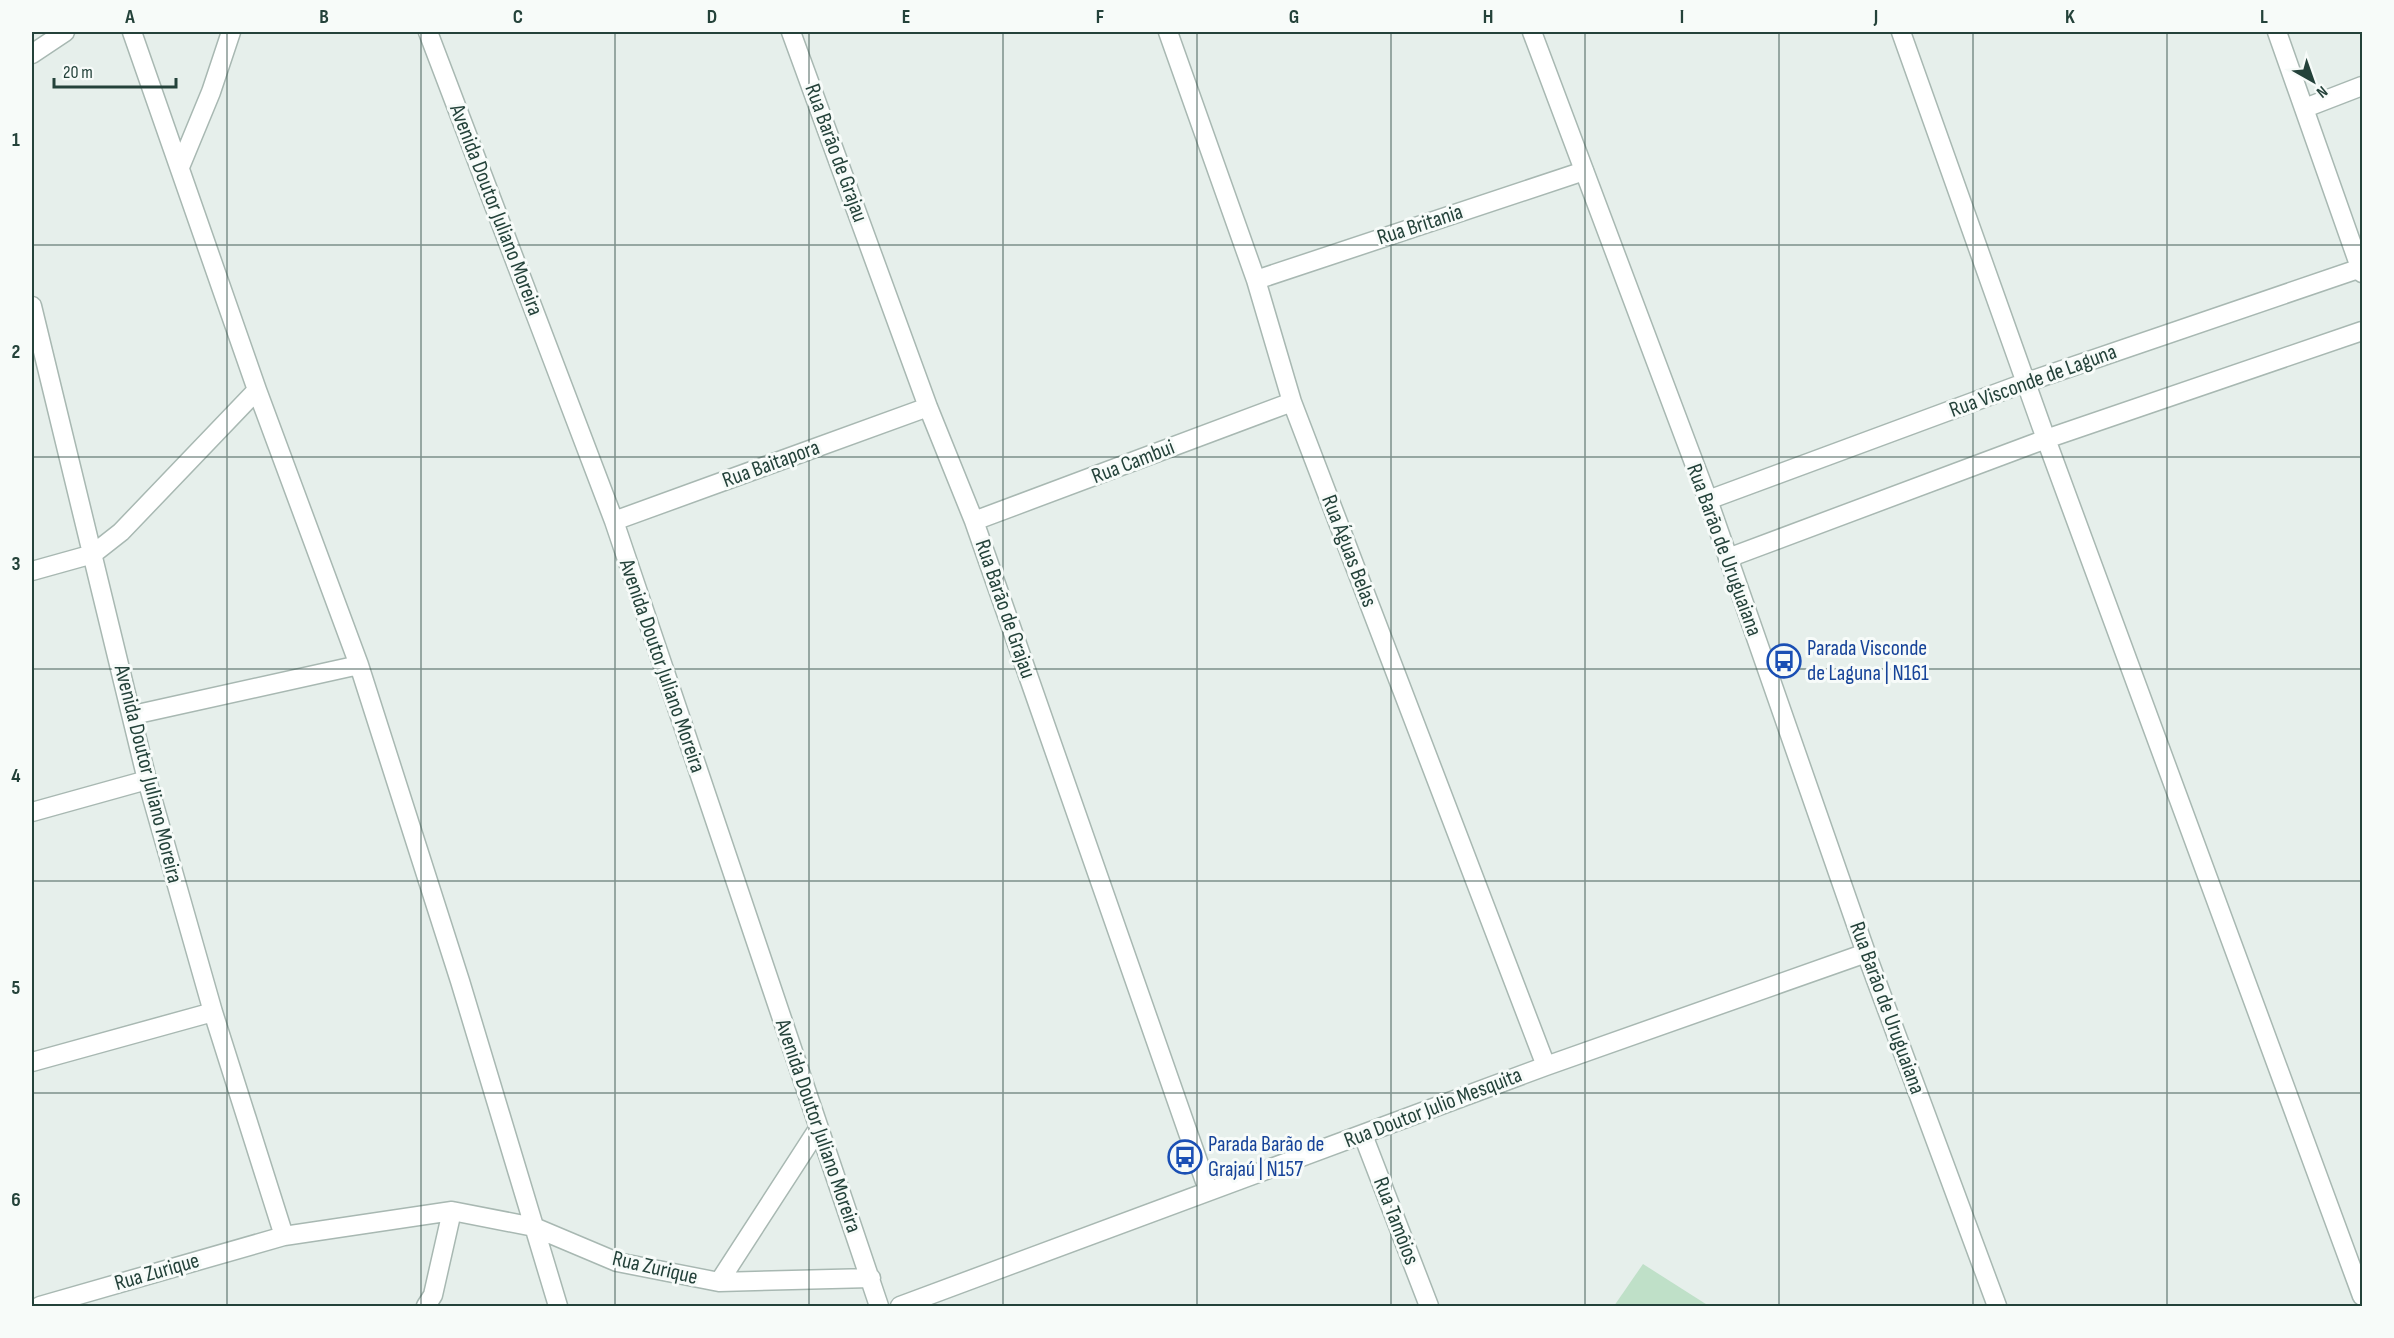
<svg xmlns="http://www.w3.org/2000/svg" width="2394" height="1338" viewBox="0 0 2394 1338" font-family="'Sofia Sans Condensed',sans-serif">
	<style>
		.green { fill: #bfe0c8 }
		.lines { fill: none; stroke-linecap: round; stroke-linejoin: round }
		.minor-casing { stroke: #a8b8b2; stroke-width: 21 }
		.tertiary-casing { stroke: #a8b8b2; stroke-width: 21 }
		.minor { stroke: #fff; stroke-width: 18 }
		.tertiary { stroke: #fff; stroke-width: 18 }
		.grid { fill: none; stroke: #24423a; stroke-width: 1.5; stroke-opacity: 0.55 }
		.labels { text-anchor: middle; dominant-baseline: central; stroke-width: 6; stroke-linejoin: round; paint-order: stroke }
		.street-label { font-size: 22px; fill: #24423a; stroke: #f7fbf9 }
		.transit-label { font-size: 22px; fill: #164399; stroke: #f7fbf9; text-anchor: start }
		.neatline { fill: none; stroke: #24423a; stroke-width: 2 }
		.grid-label { font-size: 20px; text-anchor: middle; font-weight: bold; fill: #24423a }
	</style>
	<rect width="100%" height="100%" fill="#e6efeb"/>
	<path class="green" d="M1643,1264L1709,1306H1614Z"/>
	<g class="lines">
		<defs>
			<path id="minor" d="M132,32L257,390L359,665L460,981L558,1306
				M428,32L614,521L879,1306
				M791,32L928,407L974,521L1208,1190
				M1168,32L1256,280L1292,402L1546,1066
				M1901,32L2046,439L2362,1296
				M2277,32L2362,273
				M32,54L65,32
				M2305,108L2362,86
				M180,167L211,92L231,32
				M1256,280L1584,171
				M32,306L147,780L213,1012L284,1236
				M1708,500L2027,382L2361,268
				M614,521L928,407
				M974,521L1292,402
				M1728,558L2046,439L2362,331
				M32,571L93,554L121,532L257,390
				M133,715L359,665
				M32,812L147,780
				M32,1062L213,1012
				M1363,1135L1429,1306
				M719,1282L871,1278
				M40,1306L284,1236L452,1211L534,1227L617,1262L719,1282L818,1129
				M426,1306L433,1295L452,1211
				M900,1306L1546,1066L1866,953"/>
			<path id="tertiary" d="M1532,32L1708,500L1866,953L1997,1306"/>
		</defs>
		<use href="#minor" class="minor-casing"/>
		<use href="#tertiary" class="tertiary-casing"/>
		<use href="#minor" class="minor"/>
		<use href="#tertiary" class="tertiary"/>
	</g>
	<path class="grid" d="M227,32V1306M421,32V1306M615,32V1306M809,32V1306M1003,32V1306M1197,32V1306M1391,32V1306M1585,32V1306M1779,32V1306M1973,32V1306M2167,32V1306M32,245H2362M32,457H2362M32,669H2362M32,881H2362M32,1093H2362"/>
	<defs>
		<symbol id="bus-ring" viewBox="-11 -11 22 22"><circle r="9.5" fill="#f7fbf9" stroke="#1a4fb4" stroke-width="1.5"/><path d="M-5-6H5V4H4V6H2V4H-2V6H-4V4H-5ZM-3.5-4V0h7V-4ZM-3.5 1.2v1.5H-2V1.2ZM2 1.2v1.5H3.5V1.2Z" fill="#1a4fb4"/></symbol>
	</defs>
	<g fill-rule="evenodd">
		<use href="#bus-ring" x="1765" y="642" width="38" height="38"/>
		<use href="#bus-ring" x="1166" y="1138" width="38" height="38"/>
	</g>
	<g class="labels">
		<g class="street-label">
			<text transform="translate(836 153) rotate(70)">Rua Barão de Grajau</text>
			<text transform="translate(496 210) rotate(69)">Avenida Doutor Juliano Moreira</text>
			<text transform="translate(1420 225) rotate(-18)">Rua Britania</text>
			<text transform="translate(2033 381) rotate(-20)">Rua Visconde de Laguna</text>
			<text transform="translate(1133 462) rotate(-21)">Rua Cambui</text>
			<text transform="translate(771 464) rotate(-20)">Rua Baitapora</text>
			<text transform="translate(1724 550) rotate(70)">Rua Barão de Uruguaiana</text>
			<text transform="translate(1349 551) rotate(69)">Rua Águas Belas</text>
			<text transform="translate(1005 609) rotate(71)">Rua Barão de Grajau</text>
			<text transform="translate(662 666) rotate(71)">Avenida Doutor Juliano Moreira</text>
			<text transform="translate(148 774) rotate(76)">Avenida Doutor Juliano Moreira</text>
			<text transform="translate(1887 1008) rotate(70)">Rua Barão de Uruguaiana</text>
			<text transform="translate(1433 1108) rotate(-21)">Rua Doutor Julio Mesquita</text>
			<text transform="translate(818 1126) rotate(71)">Avenida Doutor Juliano Moreira</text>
			<text transform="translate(1396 1221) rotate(69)">Rua Tamôios</text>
			<text transform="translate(655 1268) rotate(13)">Rua Zurique</text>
			<text transform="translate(157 1272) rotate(-16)">Rua Zurique</text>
		</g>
		<g class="transit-label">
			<text x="1807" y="648">Parada Visconde<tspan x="1807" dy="25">de Laguna | N161</tspan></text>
			<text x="1208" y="1144">Parada Barão de<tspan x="1208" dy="25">Grajaú | N157</tspan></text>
		</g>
	</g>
	<rect width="2394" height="1338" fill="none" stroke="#f7fbf9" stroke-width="66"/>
	<g transform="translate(2313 81) rotate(140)" stroke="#f7fbf9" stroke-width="4.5" paint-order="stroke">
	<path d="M0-4.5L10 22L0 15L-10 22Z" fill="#24423a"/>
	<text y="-9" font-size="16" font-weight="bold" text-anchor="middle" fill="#24423a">N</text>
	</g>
	<path d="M54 78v9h122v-9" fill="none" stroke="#24423a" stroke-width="3"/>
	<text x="63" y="78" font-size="18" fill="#24423a" stroke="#f7fbf9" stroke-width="4.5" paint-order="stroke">20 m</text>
	<rect x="33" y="33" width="2328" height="1272" class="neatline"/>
	<g class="grid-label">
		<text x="130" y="23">A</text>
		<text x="324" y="23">B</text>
		<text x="518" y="23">C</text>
		<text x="712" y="23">D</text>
		<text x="906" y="23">E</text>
		<text x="1100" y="23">F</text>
		<text x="1294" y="23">G</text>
		<text x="1488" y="23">H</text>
		<text x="1682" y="23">I</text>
		<text x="1876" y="23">J</text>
		<text x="2070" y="23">K</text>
		<text x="2264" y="23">L</text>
		<text x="16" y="146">1</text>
		<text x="16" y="358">2</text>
		<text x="16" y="570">3</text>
		<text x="16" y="782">4</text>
		<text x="16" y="994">5</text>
		<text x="16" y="1206">6</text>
	</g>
</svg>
